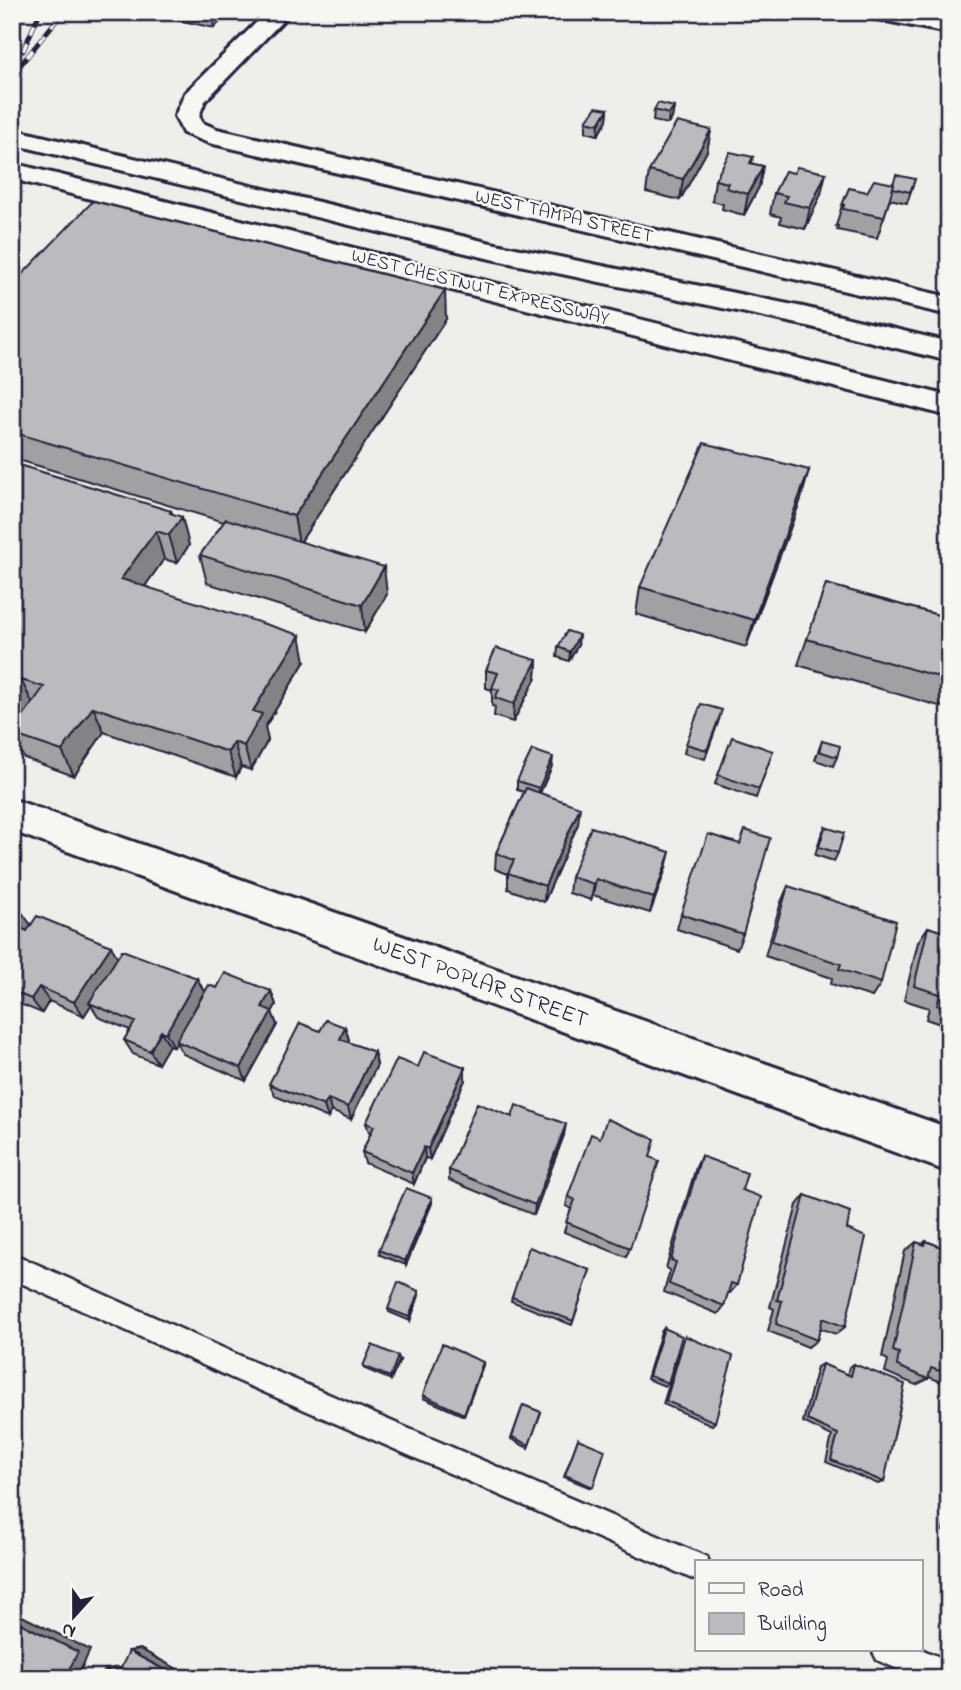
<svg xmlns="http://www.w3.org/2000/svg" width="961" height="1690" viewBox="0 0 961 1690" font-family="'Indie Flower',sans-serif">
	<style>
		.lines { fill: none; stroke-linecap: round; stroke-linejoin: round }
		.lane-casing { stroke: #22223b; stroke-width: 5 }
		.street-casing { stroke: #22223b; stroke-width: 6 }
		.primary-casing { stroke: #22223b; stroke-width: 6 }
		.lane { fill: #f6f6f2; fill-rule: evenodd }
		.street { fill: #f6f6f2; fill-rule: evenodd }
		.primary { fill: #f6f6f2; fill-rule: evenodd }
		.rail-casing { stroke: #22223b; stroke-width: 5 }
		.rail { stroke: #f6f6f2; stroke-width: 3.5; stroke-dasharray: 10; stroke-linecap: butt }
		.wall { fill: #a1a1a4; stroke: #22223b; stroke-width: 2 }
		.shaded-wall { fill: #838386; stroke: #22223b; stroke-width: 2 }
		.building { fill: #bbbbbf; stroke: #22223b; stroke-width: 2 }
		.labels { text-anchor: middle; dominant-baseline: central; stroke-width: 5; stroke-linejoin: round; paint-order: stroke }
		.far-street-label { font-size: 19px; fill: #22223b; stroke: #f6f6f2 }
		.street-label { font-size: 23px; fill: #22223b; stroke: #f6f6f2 }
	</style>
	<rect width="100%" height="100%" fill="#eeeeeb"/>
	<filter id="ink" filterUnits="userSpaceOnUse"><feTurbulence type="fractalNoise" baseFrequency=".0143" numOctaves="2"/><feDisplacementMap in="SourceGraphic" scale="14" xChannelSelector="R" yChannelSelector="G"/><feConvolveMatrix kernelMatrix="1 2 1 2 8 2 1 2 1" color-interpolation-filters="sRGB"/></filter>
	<g filter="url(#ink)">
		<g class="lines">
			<defs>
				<path id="lane" d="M12,1253L254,1362L707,1557L709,1562H697V1581L236,1380L12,1279Z
					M921,1649L949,1661V1678H918L877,1660L872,1650Z"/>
				<path id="street" d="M267,12H291L205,101L199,116L203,123L217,129L949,297V315L209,143L183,133L175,116L185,93Z
					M865,12H913L949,19V33L876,19L868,17Z
					M12,799L949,1128V1172L12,831Z"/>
				<path id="primary" d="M12,129L491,243L803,307L949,342V361L803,325L491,259L12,144Z
					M12,163L949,396V416L12,179Z"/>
			</defs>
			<use href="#lane" class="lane-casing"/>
			<use href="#street" class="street-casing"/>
			<use href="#primary" class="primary-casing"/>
			<use href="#lane" class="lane"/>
			<use href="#street" class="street"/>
			<use href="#primary" class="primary"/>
			<defs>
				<path id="rail" d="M23,51L40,12
					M14,73L63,12"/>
			</defs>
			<use href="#rail" class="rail-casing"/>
			<use href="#rail" class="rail"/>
		</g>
		<path class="wall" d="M142,12H229L214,28Z
			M674,107L672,118L668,124L653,121L654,110Z
			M608,109L607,120L598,135L586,132V121Z
			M711,130L707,151L680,200L646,192L649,171Z
			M753,157L752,164L763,166L759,187L744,215L722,209L723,204L712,201L715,180Z
			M915,179L907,203L890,199L877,238L837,230L838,226H836L842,205L867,192L893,184Z
			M774,193L821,194L805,229L780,223L781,217L770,214Z
			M12,285L446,319L301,541L387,594L365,632L207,583L200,555L224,522L12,458Z
			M12,463L171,511L189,545L177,563L164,559L145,586L305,661L265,727L268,740L251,770L241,767L236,777L104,732L74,776L24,758L12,736Z
			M809,470L801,499L746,647L636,614L640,587Z
			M826,584L949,618V709L798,665Z
			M578,645L569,661L557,657L558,647Z
			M537,660L536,678L513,722L494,716L495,707L492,706V690L486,688V670Z
			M719,720L705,759L684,753L686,744Z
			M822,741L837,757L833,766L815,760Z
			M773,751L756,798L715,784L718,775Z
			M552,766L540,793L578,824L544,902L508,889V874L495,869L496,853L524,792L517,790V781Z
			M825,827L838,853L834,861L815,855L821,835Z
			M666,868L650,913L593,895L591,900L569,893L571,877Z
			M788,886L881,983L872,997L831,984L832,978L765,956L781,902Z
			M12,903L19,912L31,925L117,957L197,978L204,992L193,1013L217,988L271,991L276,1005L272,1012L277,1025L246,1081L183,1054L176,1042L174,1047L169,1045L158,1064L133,1054L124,1040L130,1030L98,1017L91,1005L84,1016L49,1001L42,1013L15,1002L12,998Z
			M681,914L743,934L737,949L677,929Z
			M928,927L949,934V1027L926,1019L929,1008L904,1000L918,942Z
			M345,1027L349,1040L348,1042L374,1052L377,1065L351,1119L331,1111L328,1118L275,1096L269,1084L320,1031Z
			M418,1067H465V1080L430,1159L425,1158L414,1184L365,1163L362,1152L370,1135L366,1123Z
			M512,1117L564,1135L534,1215L449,1180V1170Z
			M701,1156L737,1285L730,1293L728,1292L724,1306L718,1314L664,1292L670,1270L666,1268L696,1167Z
			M650,1157L630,1248L626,1257L564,1232L571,1209L566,1206L568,1196Z
			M805,1195L847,1229L845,1327L836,1334L820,1328L817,1340L808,1347L768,1331L774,1309L770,1307L797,1205Z
			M432,1198V1203L406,1265L380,1255L379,1250Z
			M926,1241L949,1250V1385L929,1377L928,1379L916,1385L885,1372L888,1360L882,1357L905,1251L916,1242L922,1244Z
			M590,1270L572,1325L511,1301L512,1297Z
			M419,1291V1295L410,1321L389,1312L388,1309Z
			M664,1328L668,1383L665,1386L647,1379L661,1332Z
			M685,1336L715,1422L712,1425L663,1404L683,1340Z
			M400,1360L391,1380L365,1369L363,1366Z
			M822,1364L847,1375L849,1367L854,1364L884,1482L878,1484L826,1462L832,1436L803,1422L817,1367Z
			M483,1365L464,1416L423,1398V1395Z
			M523,1405L541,1412L528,1448L511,1439Z
			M578,1439L593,1487L591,1488L564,1477Z
			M949,1501V1533L943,1531Z"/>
		<path class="shaded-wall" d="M211,12H229L214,28Z
			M674,107L672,118L668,124L669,114Z
			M608,109L607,120L598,135L599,124Z
			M711,130L707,151L680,200L683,179Z
			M763,166L759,187L744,215L748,194Z
			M826,173L821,194L805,229L810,208Z
			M445,290L446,319L299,544L294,516Z
			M809,470L801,499L746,647L754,620Z
			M171,511L176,525L182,517L189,545L177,563L169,535L170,513Z
			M156,531L164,559L131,606L121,579Z
			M384,567L387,594L365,632L362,605Z
			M300,635L305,661L265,727L268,740L251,770L244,746L253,711Z
			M579,635L578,645L569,661L570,652Z
			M537,660L536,678L513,722L514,704Z
			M21,680L34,706L12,734V691Z
			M93,707L104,732L74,776L62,751Z
			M234,742L241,767L236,777L228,752Z
			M553,757L552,766L538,797L539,788Z
			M580,807L578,824L544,902L545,886Z
			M670,852L666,868L650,913L654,898Z
			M596,879L593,895L591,900L594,884Z
			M12,903L20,914L12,918Z
			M23,914L34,929L12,962V930Z
			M111,946L119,960L89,1003L91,1005L84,1016L74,1002Z
			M197,978L204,992L174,1047L166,1033Z
			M39,987L49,1001L42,1013L31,999Z
			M271,991L276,1005L272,1012L277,1025L246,1081L241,1068L262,1007Z
			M345,1027L349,1040L343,1052L340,1039Z
			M161,1031L169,1045L158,1064L150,1051Z
			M374,1052L377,1065L351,1119L348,1107Z
			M465,1067V1080L430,1159L428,1149Z
			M328,1099L331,1111L328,1118L324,1106Z
			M566,1124L564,1135L534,1215L535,1205Z
			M424,1147L425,1158L414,1184L412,1173Z
			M432,1198V1203L406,1265L405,1261Z
			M419,1291V1295L410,1321L409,1317Z
			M398,1356L400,1360L391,1380L390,1377Z
			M483,1362V1365L464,1416V1414Z
			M12,1611L90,1650L77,1678H65L12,1619Z
			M140,1649L194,1678H180L129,1651Z
			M117,1667L128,1673L117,1676L105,1670Z"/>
		<path class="building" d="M658,103L674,107L669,114L654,110Z
			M596,107L608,109L599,124L586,121Z
			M677,122L711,130L683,179L649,171Z
			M730,152L753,157L750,163L763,166L748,194L726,188L728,183L715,180Z
			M797,167L826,173L810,208L784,202L787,196L774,193L785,171L794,173Z
			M896,175L915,179L910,192L893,188L894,184H893Z
			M874,180L894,184L884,217L843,209L844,205H842L849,188L867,192Z
			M93,201L445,290L294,516L12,432V285Z
			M704,443L809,470L754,620L640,587Z
			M12,463L171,511L170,513L182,517L169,535L156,531L121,579L300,635L253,711L262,714L244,746L234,742L228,752L93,707L62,751L12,734V731L44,687L21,680L12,691Z
			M226,519L384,567L362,605L200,555Z
			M826,584L949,618V680L807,639Z
			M567,631L579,635L570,652L558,647Z
			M496,648L537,660L514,704L495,698L499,690L492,688L498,673L486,670Z
			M701,704L722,710L707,750L686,744Z
			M732,737L773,751L759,789L718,775Z
			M822,741L840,746L837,757L819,751Z
			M532,750L553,757L539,788L517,781Z
			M526,788L580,807L545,886L508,873L514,860L496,853Z
			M591,827L670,852L654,898L596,879L594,884L571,877Z
			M825,827L844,833L838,853L819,847Z
			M745,830L770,838L743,934L681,914L708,834L740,844Z
			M788,886L896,921L881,983L839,969L841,964L772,941Z
			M12,909L23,914L12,930Z
			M37,916L111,946L74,1002L39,987L31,999L12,991V976L14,973L12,972V941L21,928L27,931Z
			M928,927L949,934V1009L937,1005L940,994L914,986Z
			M122,950L197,978L166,1033L161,1031L150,1051L124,1040L135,1022L89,1003Z
			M225,973L271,991L262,1007L272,1011L241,1068L176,1041L209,985L217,988Z
			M326,1020L345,1027L340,1039L374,1052L348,1107L328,1099L324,1106L269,1084L300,1023L320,1031Z
			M424,1052L465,1067L428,1149L424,1147L412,1173L362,1152L374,1126L366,1123L397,1059L418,1067Z
			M477,1103L512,1117L516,1105L566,1124L535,1205L449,1170Z
			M607,1119L655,1139L650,1157L659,1161L630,1248L566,1222L575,1200L568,1196L591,1134L600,1138Z
			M701,1156L747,1173L742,1190L761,1197L737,1285L731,1283L724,1306L669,1284L676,1262L671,1260Z
			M406,1188L432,1198L405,1261L379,1250Z
			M805,1195L850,1212L847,1229L866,1237L845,1327L823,1318L817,1340L776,1324L782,1301L777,1300Z
			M926,1241L949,1250V1374L931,1368L928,1379L897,1366L899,1353L893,1351L916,1242L925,1245Z
			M529,1247L590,1270L573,1321L512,1297Z
			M398,1282L419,1291L409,1317L388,1309Z
			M664,1328L682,1336L668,1383L649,1376Z
			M685,1336L733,1356L715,1422L666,1401Z
			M442,1344L483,1362L464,1414L423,1395Z
			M372,1345L398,1356L390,1377L363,1366Z
			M822,1364L851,1376L854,1364L905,1384L884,1482L831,1460L838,1434L807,1420Z
			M523,1405L541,1412L529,1445L512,1437Z
			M578,1439L605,1450L593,1487L565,1475Z
			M12,1619L78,1652L65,1678H12Z
			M129,1651L180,1678H102L105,1670L117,1676Z"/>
	</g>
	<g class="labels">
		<g class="far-street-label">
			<text transform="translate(564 217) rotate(13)">WEST TAMPA STREET</text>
			<text transform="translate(480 288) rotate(14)">WEST CHESTNUT EXPRESSWAY</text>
		</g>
		<g class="street-label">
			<text transform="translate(480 983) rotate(20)">WEST POPLAR STREET</text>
		</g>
	</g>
	<rect width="961" height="1690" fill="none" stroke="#f6f6f2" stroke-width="42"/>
	<rect x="21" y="21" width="919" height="1648" fill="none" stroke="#22223b" stroke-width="2.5" filter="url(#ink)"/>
	<rect x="695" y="1560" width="228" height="91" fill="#f6f6f2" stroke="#a1a1a9" stroke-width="2"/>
	<rect x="709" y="1583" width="35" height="10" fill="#f6f6f2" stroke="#a1a1a9" stroke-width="2"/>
	<text x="758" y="1596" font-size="21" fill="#22223b">Road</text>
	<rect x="709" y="1613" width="35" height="21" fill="#bbbbbf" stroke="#a1a1a9" stroke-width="2"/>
	<text x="758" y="1630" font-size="21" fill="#22223b">Building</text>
	<g transform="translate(74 1616) rotate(201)" stroke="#f6f6f2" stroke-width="5" paint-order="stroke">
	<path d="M0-5L12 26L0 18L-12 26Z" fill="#22223b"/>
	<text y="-10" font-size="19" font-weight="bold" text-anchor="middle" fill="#22223b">N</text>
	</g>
</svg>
